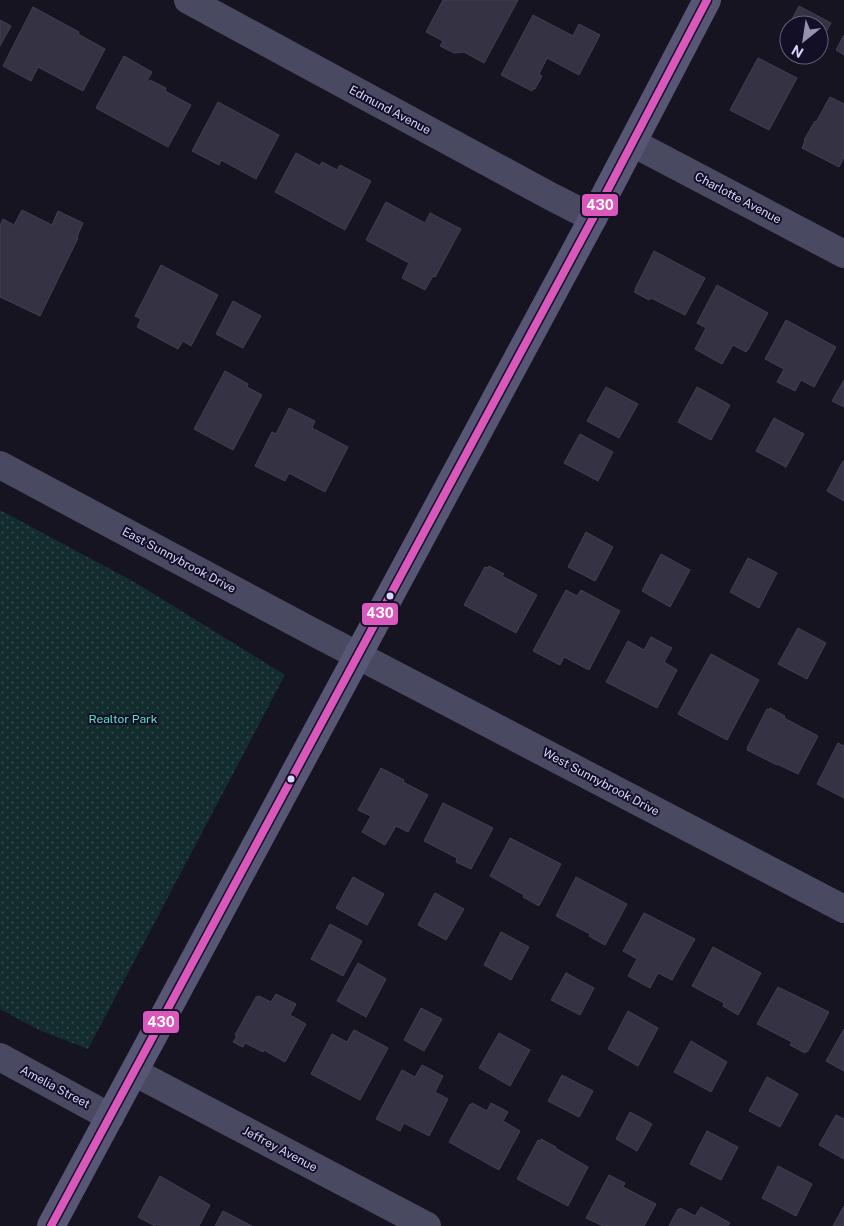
<svg xmlns="http://www.w3.org/2000/svg" width="844" height="1226" viewBox="0 0 844 1226" font-family="'Public Sans',sans-serif">
	<style>
		.park { fill: url(#park-dots) }
		.building { fill: #343243; stroke: #433f54 }
		.lines { fill: none; stroke-linecap: round; stroke-linejoin: round }
		.minor { stroke: #4a4962; stroke-width: 28 }
		.secondary { stroke: #575674; stroke-width: 28 }
		.bus-1-casing { stroke: #130f26; stroke-width: 11 }
		.bus-1 { stroke: #da57bc; stroke-width: 8 }
		.bus-dot { fill: #d9d4ff; stroke: #130f26; stroke-width: 2 }
		.labels { text-anchor: middle; dominant-baseline: central; stroke-width: 4; stroke-linejoin: round; paint-order: stroke }
		.street-label { font-size: 12px; fill: #d9d4ff; stroke: #130f26 }
		.park-label { font-size: 12px; fill: #5fe0c0; stroke: #130f26 }
		.line-badge { stroke: #130f26; stroke-width: 2 }
		.badge-label { font-size: 14px; text-anchor: middle; font-weight: bold; fill: #fff }
	</style>
	<defs>
		<pattern id="park-dots" width="8" height="8" patternUnits="userSpaceOnUse" patternTransform="scale(1.25)"><rect width="8" height="8" fill="#132c2d"/><path d="M2 2h.1M6 6h.1" fill="none" stroke="#354a4c" stroke-width="1.8" stroke-linecap="round"/></pattern>
	</defs>
	<rect width="100%" height="100%" fill="#161421"/>
	<path class="park" d="M0,510L136,583L285,675L88,1049L39,1030L0,1009Z"/>
	<path class="building" d="M443,0H518L484,63L464,52L454,53L440,46L443,41L426,32Z
		M799,6L831,23L819,45V25H789Z
		M33,7L79,32L78,34L105,49L83,91L38,67L31,81L3,66Z
		M533,15L573,36L579,24L600,35L579,75L547,58L539,74L542,76L535,89L534,88L532,91L501,75Z
		M0,20L11,26L0,46Z
		M844,35V55L836,50Z
		M124,56L152,72L147,81L149,82L150,80L166,88L165,91L191,105L168,147L96,108Z
		M758,58L797,78L769,130L730,110Z
		M830,97L844,104V157L839,167L802,148L805,141L804,140L815,121L816,122Z
		M218,102L279,135L256,179L221,160L219,165L192,151Z
		M296,153L320,166L322,162L337,170L340,165L371,181L345,230L275,192Z
		M386,202L425,223L430,213L461,229L435,277L433,276L425,290L402,278L409,263L366,240Z
		M22,210L52,225L58,211L83,223L77,237L78,238L40,316L0,297V226L3,219L14,225Z
		M654,251L705,278L685,315L651,298L649,300L634,292L636,290L635,289Z
		M161,265L218,295L191,346L183,341L178,349L137,327L141,319L135,316Z
		M717,285L768,313L748,350H747L746,352L733,345L722,364L695,349L706,328L697,323Z
		M233,301L261,316L243,348L216,334Z
		M786,320L836,347L814,387L801,380L795,391L777,382L784,369L765,359Z
		M225,371L248,384L247,387L262,395L233,450L194,429Z
		M844,380V407L832,401Z
		M606,387L638,404L619,438L587,421Z
		M697,387L730,405L711,440L678,422Z
		M289,408L315,421L312,428L348,447L325,492L289,473L285,481L255,466L272,432L276,434Z
		M774,418L804,434L786,467L756,451Z
		M580,434L613,452L598,481L564,463Z
		M843,461H844V501L827,491Z
		M586,532L613,547L595,581L568,567Z
		M661,554L690,570L670,607L642,591Z
		M748,558L777,573L759,608L730,592Z
		M489,566L504,574L502,576L537,595L516,633L464,605L485,567L487,568Z
		M566,590L577,596L581,590L620,611L589,670L564,657L560,665L533,651Z
		M798,628L826,643L807,679L778,664Z
		M651,637L672,648L664,662L677,670L657,708L606,682L628,641L644,650Z
		M711,654L759,680L727,740L678,714Z
		M770,708L785,716L784,718L818,736L798,774L777,764V765L747,750L748,748H747L767,709L769,710Z
		M838,743L844,746V798L817,784Z
		M381,768L404,780L403,782L428,795L408,832L396,826L385,845L362,832L371,816L358,810Z
		M443,803L493,828L471,869L456,862L457,858L424,841Z
		M510,838L561,864L539,906L523,897L524,895L490,876Z
		M353,877L384,894L367,925L336,908Z
		M576,877L627,904L605,945L589,936L590,934L556,916Z
		M435,893L464,909L446,940L418,925Z
		M644,913L695,939L672,980L658,973L650,988L628,976L637,959L623,951Z
		M330,924L362,941L343,976L311,959Z
		M501,932L529,947L511,980L484,965Z
		M713,947L761,973L738,1015L723,1006L724,1003L692,986Z
		M358,963L386,979L366,1017L337,1001Z
		M566,973L594,988L580,1015L551,1000Z
		M778,987L829,1012L808,1051H807L805,1053L790,1045L792,1042L757,1024Z
		M276,994L296,1004L290,1015L306,1024L285,1062L264,1050L263,1052L245,1043L243,1047L233,1042L237,1036L235,1035L256,997H257L259,996L271,1002Z
		M421,1008L442,1019L424,1051L404,1040Z
		M628,1011L658,1028L638,1066L608,1049Z
		M844,1029V1071L826,1061Z
		M354,1030L388,1048L360,1100L311,1074L332,1034L347,1042Z
		M499,1033L530,1050L510,1086L479,1068Z
		M691,1041L727,1062L711,1092L674,1072Z
		M422,1065L443,1076L435,1092L448,1099L429,1136L404,1123L400,1131L376,1119L402,1070L415,1077Z
		M562,1075L593,1091L579,1117L548,1101Z
		M767,1077L798,1094L780,1127L749,1111Z
		M472,1103L487,1111L491,1103L508,1112L503,1121L520,1131L499,1170L449,1142L470,1104L471,1105Z
		M630,1112L652,1124L637,1151L616,1139Z
		M836,1115L844,1119V1159L819,1145Z
		M707,1131L738,1147L721,1180L690,1164Z
		M541,1139L556,1147L555,1148L588,1167L568,1206L517,1179L538,1140L540,1141Z
		M778,1166L812,1184L796,1216L762,1198Z
		M609,1175L625,1183L623,1187L656,1204L644,1226H603L586,1218Z
		M160,1176L210,1205L199,1226H159L156,1224L155,1226L138,1217Z
		M844,1206V1226H833Z
		M701,1207L730,1223L728,1226H669L678,1209L679,1210L680,1208L695,1216Z
		M223,1211L252,1226H215Z"/>
	<g class="lines">
		<path class="minor" d="M188,0L550,196L593,218
			M633,143L844,254
			M0,465L311,631L844,909
			M0,1057L110,1117
			M134,1072L427,1226"/>
		<path class="secondary" d="M51,1226L593,218L707,0"/>
		<defs>
			<path id="bus-1" d="M51,1226L593,218L707,0"/>
		</defs>
		<use href="#bus-1" class="bus-1-casing"/>
		<use href="#bus-1" class="bus-1"/>
	</g>
	<g class="bus-dot">
		<circle cx="390" cy="596" r="4.5"/>
		<circle cx="291" cy="779" r="4.5"/>
	</g>
	<g class="labels">
		<g class="street-label">
			<text transform="translate(390 110) rotate(28)">Edmund Avenue</text>
			<text transform="translate(738 198) rotate(28)">Charlotte Avenue</text>
			<text transform="translate(179 560) rotate(28)">East Sunnybrook Drive</text>
			<text transform="translate(601 782) rotate(28)">West Sunnybrook Drive</text>
			<text transform="translate(55 1087) rotate(28)">Amelia Street</text>
			<text transform="translate(280 1149) rotate(28)">Jeffrey Avenue</text>
		</g>
		<g class="park-label">
			<text x="123" y="719">Realtor Park</text>
		</g>
	</g>
	<g class="line-badge">
		<rect x="581" y="193" width="38" height="24" rx="5" fill="#da57bc"/>
		<rect x="361" y="602" width="38" height="24" rx="5" fill="#da57bc"/>
		<rect x="142" y="1010" width="38" height="24" rx="5" fill="#da57bc"/>
	</g>
	<g class="badge-label">
		<text x="600" y="210">430</text>
		<text x="380" y="618">430</text>
		<text x="161" y="1027">430</text>
	</g>
	<g transform="translate(804 40) rotate(210)"><circle r="24" fill="#130f26" stroke="#625e7d"/>
	<path d="M0-4L9 19L0 12L-9 19Z" fill="#9591b1"/>
	<text y="-8" font-size="14" font-weight="bold" text-anchor="middle" fill="#d9d4ff">N</text>
	</g>
</svg>
